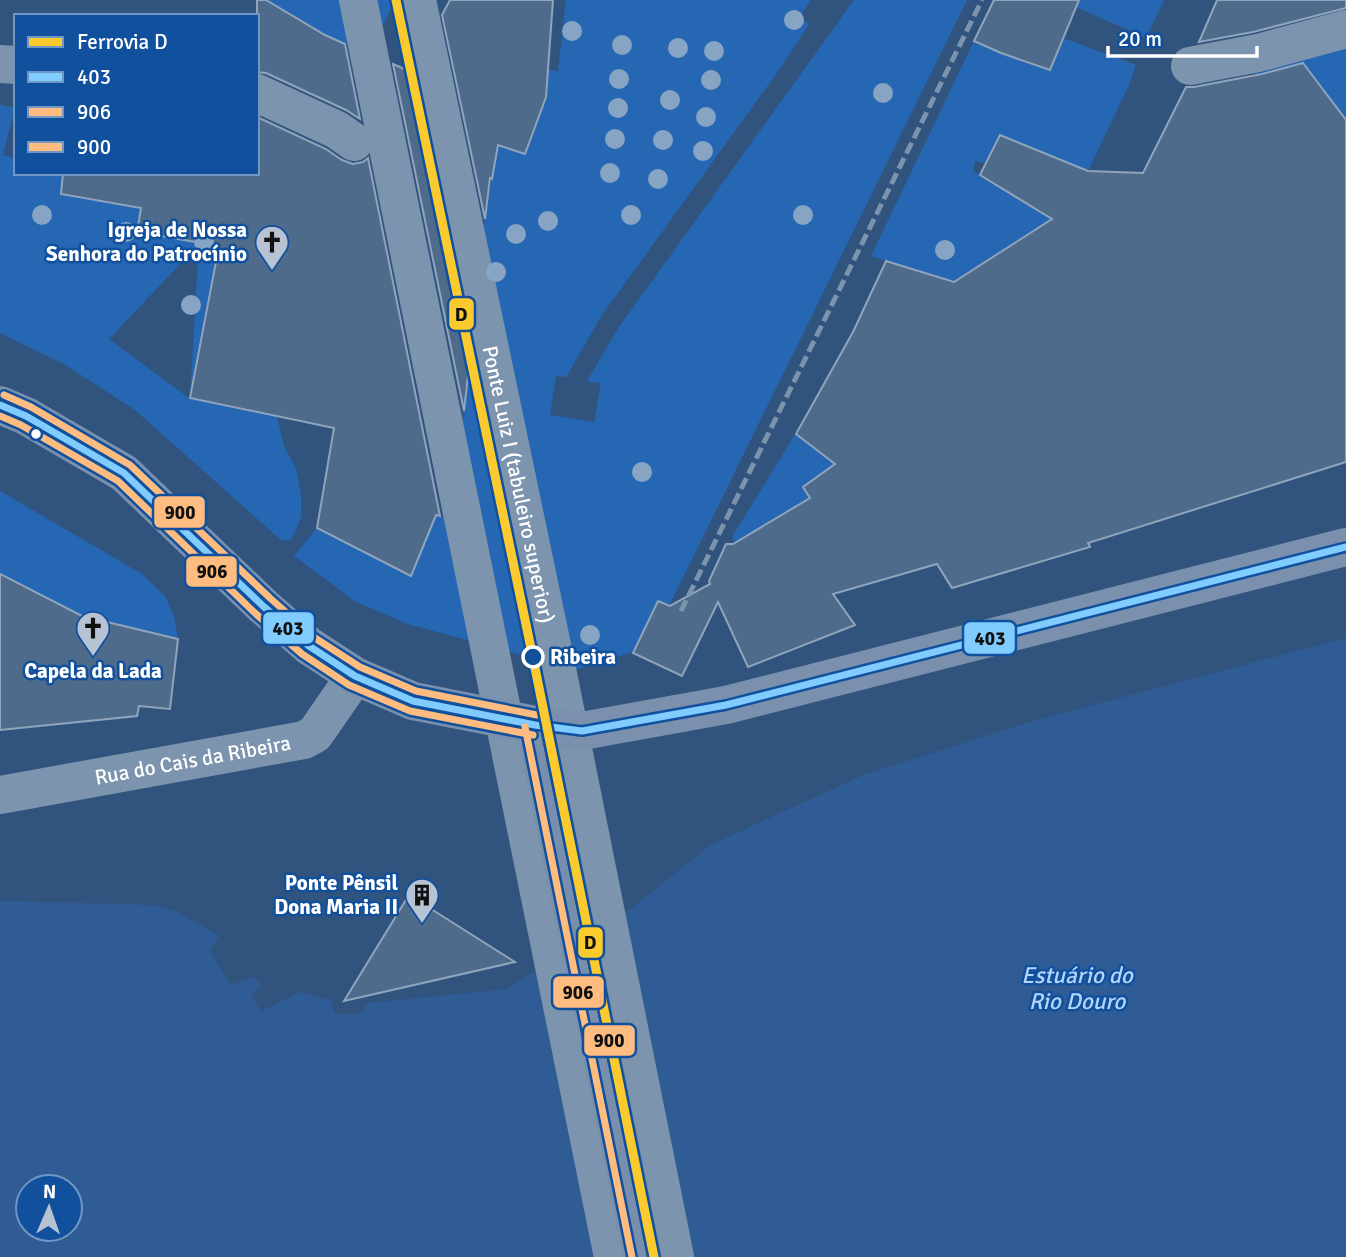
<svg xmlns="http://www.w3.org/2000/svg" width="1346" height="1257" viewBox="0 0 1346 1257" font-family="Signika,sans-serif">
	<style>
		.green { fill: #2667b3; fill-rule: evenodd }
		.water { fill: #2f5c94; fill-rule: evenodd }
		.building { fill: #4f6b8c; stroke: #90a4bc; stroke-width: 2 }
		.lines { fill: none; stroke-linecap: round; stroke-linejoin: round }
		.street { stroke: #7c94ae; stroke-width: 38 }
		.secondary { stroke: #778fac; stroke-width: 38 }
		.primary { stroke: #7a90ad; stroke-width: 38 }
		.rail { stroke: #7c93ae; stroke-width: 5; stroke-dasharray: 12 5; stroke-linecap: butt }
		.bus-1-casing { stroke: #11509d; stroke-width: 12 }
		.bus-2-casing { stroke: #11509d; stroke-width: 12 }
		.bus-3-casing { stroke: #11509d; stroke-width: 12 }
		.bus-1 { stroke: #80ccff; stroke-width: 7 }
		.bus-2 { stroke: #ffbc80; stroke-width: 7 }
		.bus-3 { stroke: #ffbc80; stroke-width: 7 }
		.rail-1-casing { stroke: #11509d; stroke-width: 14 }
		.rail-1 { stroke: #faca2e; stroke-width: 9 }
		.tree { fill: #88a4c4 }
		.bus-dot { fill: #fff; stroke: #11509d; stroke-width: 2.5 }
		.stop-dot { fill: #11509d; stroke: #fff; stroke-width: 3.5 }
		.labels { text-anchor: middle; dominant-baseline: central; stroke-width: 5; stroke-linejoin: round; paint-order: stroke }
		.poi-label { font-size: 21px; font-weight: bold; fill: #fff; stroke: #11509d; text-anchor: end }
		.street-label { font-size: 21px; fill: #fff; stroke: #11509d }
		.stop-label { font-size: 21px; font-weight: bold; fill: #fff; stroke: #11509d; text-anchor: start }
		.water-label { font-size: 23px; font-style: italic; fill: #b3d5fb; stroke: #11509d }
		.line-badge { stroke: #11509d; stroke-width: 2.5 }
		.pale-badge-label { font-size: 19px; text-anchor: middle; font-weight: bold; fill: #111 }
	</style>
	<rect width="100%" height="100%" fill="#31547e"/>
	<path class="green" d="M258,0H395L370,54L325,35L273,4Z
		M566,0H811L799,18L809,24L777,73L602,315L566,377L556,376L550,415L594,422L601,383L587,381L619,327L854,0H967L669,606L658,601L633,652L571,671L551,665L533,658L408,624L356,602L294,556L317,528L411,576L429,533L425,510L452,520L485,216L498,145L525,154L542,108L500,51L558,72Z
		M1060,0H1164L1146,38Z
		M1063,38L1136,65L1129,85L1088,171L1000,136L986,163L975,161L973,171L1052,219L973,288L871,256L974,41L1001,53L1049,70Z
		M1346,41V120L1317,83L1254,101L1255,66Z
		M0,105L15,108L3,155L16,158V173H90L243,204L230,326L213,403L277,416L284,446L296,469L301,494V518L291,540H281L135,410L64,364L0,333ZM199,244L190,398H189L109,339Z
		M796,433L835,464L803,487L810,497L736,542L732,537Z
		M0,491L142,574L165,596L174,617L178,639L83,617L22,585L0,581Z"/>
	<path class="water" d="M1346,638V1257H0V901L153,905L176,911L219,936L210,950L230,985L254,977L261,986L251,996L261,1011L300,992L332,1000L334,1014H359L367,1003L507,989L619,918L711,845L863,775L1033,721ZM28,1187H70V1229H28Z"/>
	<path class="building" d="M257,0H266L325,35L345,44L360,119L346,110L266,73L257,72Z
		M450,0H553L546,97L525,154L498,145L492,179L490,178L485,219L442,15Z
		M994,0H1079L1050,70L1001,53L974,41Z
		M1217,0H1346V8L1253,32L1199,42Z
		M1303,63L1346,120V462L1088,543L1090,547L952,588L937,564L833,594L855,625L748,667L718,602L682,676L633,653L658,601L670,606L710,584L709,581L726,544H733L810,498L803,487L835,464L796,434L853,332L886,261L954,282L1052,219L980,175L1000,135L1088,171L1143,173L1186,87H1194L1262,74Z
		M393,64L409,71L470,358L464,411Z
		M257,117L326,149L342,160L353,164L363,162L368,158L440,516L436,515L411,576L317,528L334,428L190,398L219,246L137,232L141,208L61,194L63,173H257Z
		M0,574L82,616L178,639L170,709L139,706L137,716L0,730Z
		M409,895L515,962L344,1001Z"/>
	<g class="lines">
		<g class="street">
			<path d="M358,0L613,1257"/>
			<path id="s1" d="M417,0L559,679L675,1257"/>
			<path d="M0,64L16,65"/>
			<path d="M1190,66L1258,53L1346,29"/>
			<path d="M257,93L337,130L354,142"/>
			<path id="s2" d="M0,795L304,740L315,734L355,676"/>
		</g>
		<path class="secondary" d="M535,725L643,1257"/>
		<path class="primary" d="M0,405L26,416L124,473L263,606L309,646L355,676L413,701L535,725L582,731L726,705L1346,547"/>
		<path class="rail" d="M681,611L982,0"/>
		<defs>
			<path id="bus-1" d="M0,405L26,416L124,473L263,606L309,646L355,676L413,701L535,725L582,731L726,705L1346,547"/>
			<path id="bus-2" d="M0,416L21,425L118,481L256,614L302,654L349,685L410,711L533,735
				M525,727L632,1257"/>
			<path id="bus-3" d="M4,395L31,407L130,465L270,598L315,638L360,667L416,691L537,715
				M545,723L653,1255"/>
		</defs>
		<use href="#bus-1" class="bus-1-casing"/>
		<use href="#bus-2" class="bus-2-casing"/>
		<use href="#bus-3" class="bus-3-casing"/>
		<use href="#bus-1" class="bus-1"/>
		<use href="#bus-2" class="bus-2"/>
		<use href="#bus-3" class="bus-3"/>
		<defs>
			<path id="rail-1" d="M396,0L533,658L654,1257"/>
		</defs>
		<use href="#rail-1" class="rail-1-casing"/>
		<use href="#rail-1" class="rail-1"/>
	</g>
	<g class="tree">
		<circle cx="794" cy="20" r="10"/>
		<circle cx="572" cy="31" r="10"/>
		<circle cx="622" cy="45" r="10"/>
		<circle cx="678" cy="48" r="10"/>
		<circle cx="714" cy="51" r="10"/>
		<circle cx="619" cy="79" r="10"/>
		<circle cx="711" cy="80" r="10"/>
		<circle cx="883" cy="93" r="10"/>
		<circle cx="670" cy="100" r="10"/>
		<circle cx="618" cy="108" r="10"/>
		<circle cx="706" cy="117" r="10"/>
		<circle cx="615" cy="139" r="10"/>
		<circle cx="663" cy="140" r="10"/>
		<circle cx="703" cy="151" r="10"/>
		<circle cx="610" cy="173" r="10"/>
		<circle cx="658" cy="179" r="10"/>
		<circle cx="42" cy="215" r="10"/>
		<circle cx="631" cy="215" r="10"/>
		<circle cx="803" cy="215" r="10"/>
		<circle cx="548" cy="221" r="10"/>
		<circle cx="126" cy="232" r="10"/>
		<circle cx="516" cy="234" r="10"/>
		<circle cx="204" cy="242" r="10"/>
		<circle cx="945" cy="250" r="10"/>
		<circle cx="496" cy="272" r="10"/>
		<circle cx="191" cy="305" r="10"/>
		<circle cx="642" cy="472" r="10"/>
		<circle cx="590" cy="635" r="10"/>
	</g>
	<defs>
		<symbol id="church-pin" viewBox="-11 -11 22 30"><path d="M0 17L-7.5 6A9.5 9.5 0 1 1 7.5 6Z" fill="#b7c3d2" stroke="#11509d"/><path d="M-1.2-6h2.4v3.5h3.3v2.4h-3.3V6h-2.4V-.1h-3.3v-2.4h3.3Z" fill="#111"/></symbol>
		<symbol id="building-pin" viewBox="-11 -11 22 30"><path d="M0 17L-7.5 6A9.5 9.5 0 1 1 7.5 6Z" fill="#b7c3d2" stroke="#11509d"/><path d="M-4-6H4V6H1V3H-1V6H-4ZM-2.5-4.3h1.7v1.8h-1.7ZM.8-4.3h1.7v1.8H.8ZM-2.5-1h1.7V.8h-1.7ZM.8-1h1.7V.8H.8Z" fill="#111"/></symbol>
	</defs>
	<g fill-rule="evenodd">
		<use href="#church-pin" x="253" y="223" width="38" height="52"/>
		<use href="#church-pin" x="74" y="609" width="38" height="52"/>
		<use href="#building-pin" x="403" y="876" width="38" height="52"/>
	</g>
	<circle class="bus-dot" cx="36" cy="434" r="6"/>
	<circle class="stop-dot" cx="533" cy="657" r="10"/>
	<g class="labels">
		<g class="poi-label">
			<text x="247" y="230">Igreja de Nossa<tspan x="247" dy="24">Senhora do Patrocínio</tspan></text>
			<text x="93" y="671" text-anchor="middle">Capela da Lada</text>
			<text x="398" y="883">Ponte Pênsil<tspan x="398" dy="24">Dona Maria II</tspan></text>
		</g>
		<g class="street-label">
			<text stroke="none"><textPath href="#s1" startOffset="495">Ponte Luiz I (tabuleiro superior)</textPath></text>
			<text stroke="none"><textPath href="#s2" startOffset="196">Rua do Cais da Ribeira</textPath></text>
		</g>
		<g class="stop-label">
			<text x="550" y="657">Ribeira</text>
		</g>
		<g class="water-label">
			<text x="1077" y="975">Estuário do<tspan x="1077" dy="26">Rio Douro</tspan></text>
		</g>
	</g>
	<g class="line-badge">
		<rect x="448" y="297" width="27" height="34" rx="7" fill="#faca2e"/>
		<rect x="153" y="495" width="53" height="34" rx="7" fill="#ffbc80"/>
		<rect x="185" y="555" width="53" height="33" rx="7" fill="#ffbc80"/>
		<rect x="262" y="611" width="53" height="34" rx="7" fill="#80ccff"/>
		<rect x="963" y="621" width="53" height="34" rx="7" fill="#80ccff"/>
		<rect x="577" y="926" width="27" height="33" rx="7" fill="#faca2e"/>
		<rect x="552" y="975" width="53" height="34" rx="7" fill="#ffbc80"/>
		<rect x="583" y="1024" width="53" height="33" rx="7" fill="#ffbc80"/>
	</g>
	<g class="pale-badge-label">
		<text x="461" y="321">D</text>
		<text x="180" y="519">900</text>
		<text x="212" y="578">906</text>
		<text x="288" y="635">403</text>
		<text x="990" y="645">403</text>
		<text x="590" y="949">D</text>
		<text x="578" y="999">906</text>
		<text x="609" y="1047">900</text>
	</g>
	<rect x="14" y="14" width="245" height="161" fill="#11509d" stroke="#7096c4" stroke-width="2"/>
	<rect x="28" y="37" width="35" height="10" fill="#faca2e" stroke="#7096c4" stroke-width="2"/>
	<text x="77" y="49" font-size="21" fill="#ffffff">Ferrovia D</text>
	<rect x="28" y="72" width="35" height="10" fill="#80ccff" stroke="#7096c4" stroke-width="2"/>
	<text x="77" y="84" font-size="21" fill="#ffffff">403</text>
	<rect x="28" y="107" width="35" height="10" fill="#ffbc80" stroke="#7096c4" stroke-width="2"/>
	<text x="77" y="119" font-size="21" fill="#ffffff">906</text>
	<rect x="28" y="142" width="35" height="10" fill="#ffbc80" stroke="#7096c4" stroke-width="2"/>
	<text x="77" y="154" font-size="21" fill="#ffffff">900</text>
	<g transform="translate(49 1208) rotate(2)"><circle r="33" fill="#11509d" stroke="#7096c4" stroke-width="2"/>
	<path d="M0-5L12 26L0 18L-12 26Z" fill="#b7c3d2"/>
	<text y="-10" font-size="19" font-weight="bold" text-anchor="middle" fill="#ffffff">N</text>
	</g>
	<path d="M1108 46v10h149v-10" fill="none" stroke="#ffffff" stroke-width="3.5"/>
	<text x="1118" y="46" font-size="21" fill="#ffffff" stroke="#11509d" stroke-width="5" paint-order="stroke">20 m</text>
</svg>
